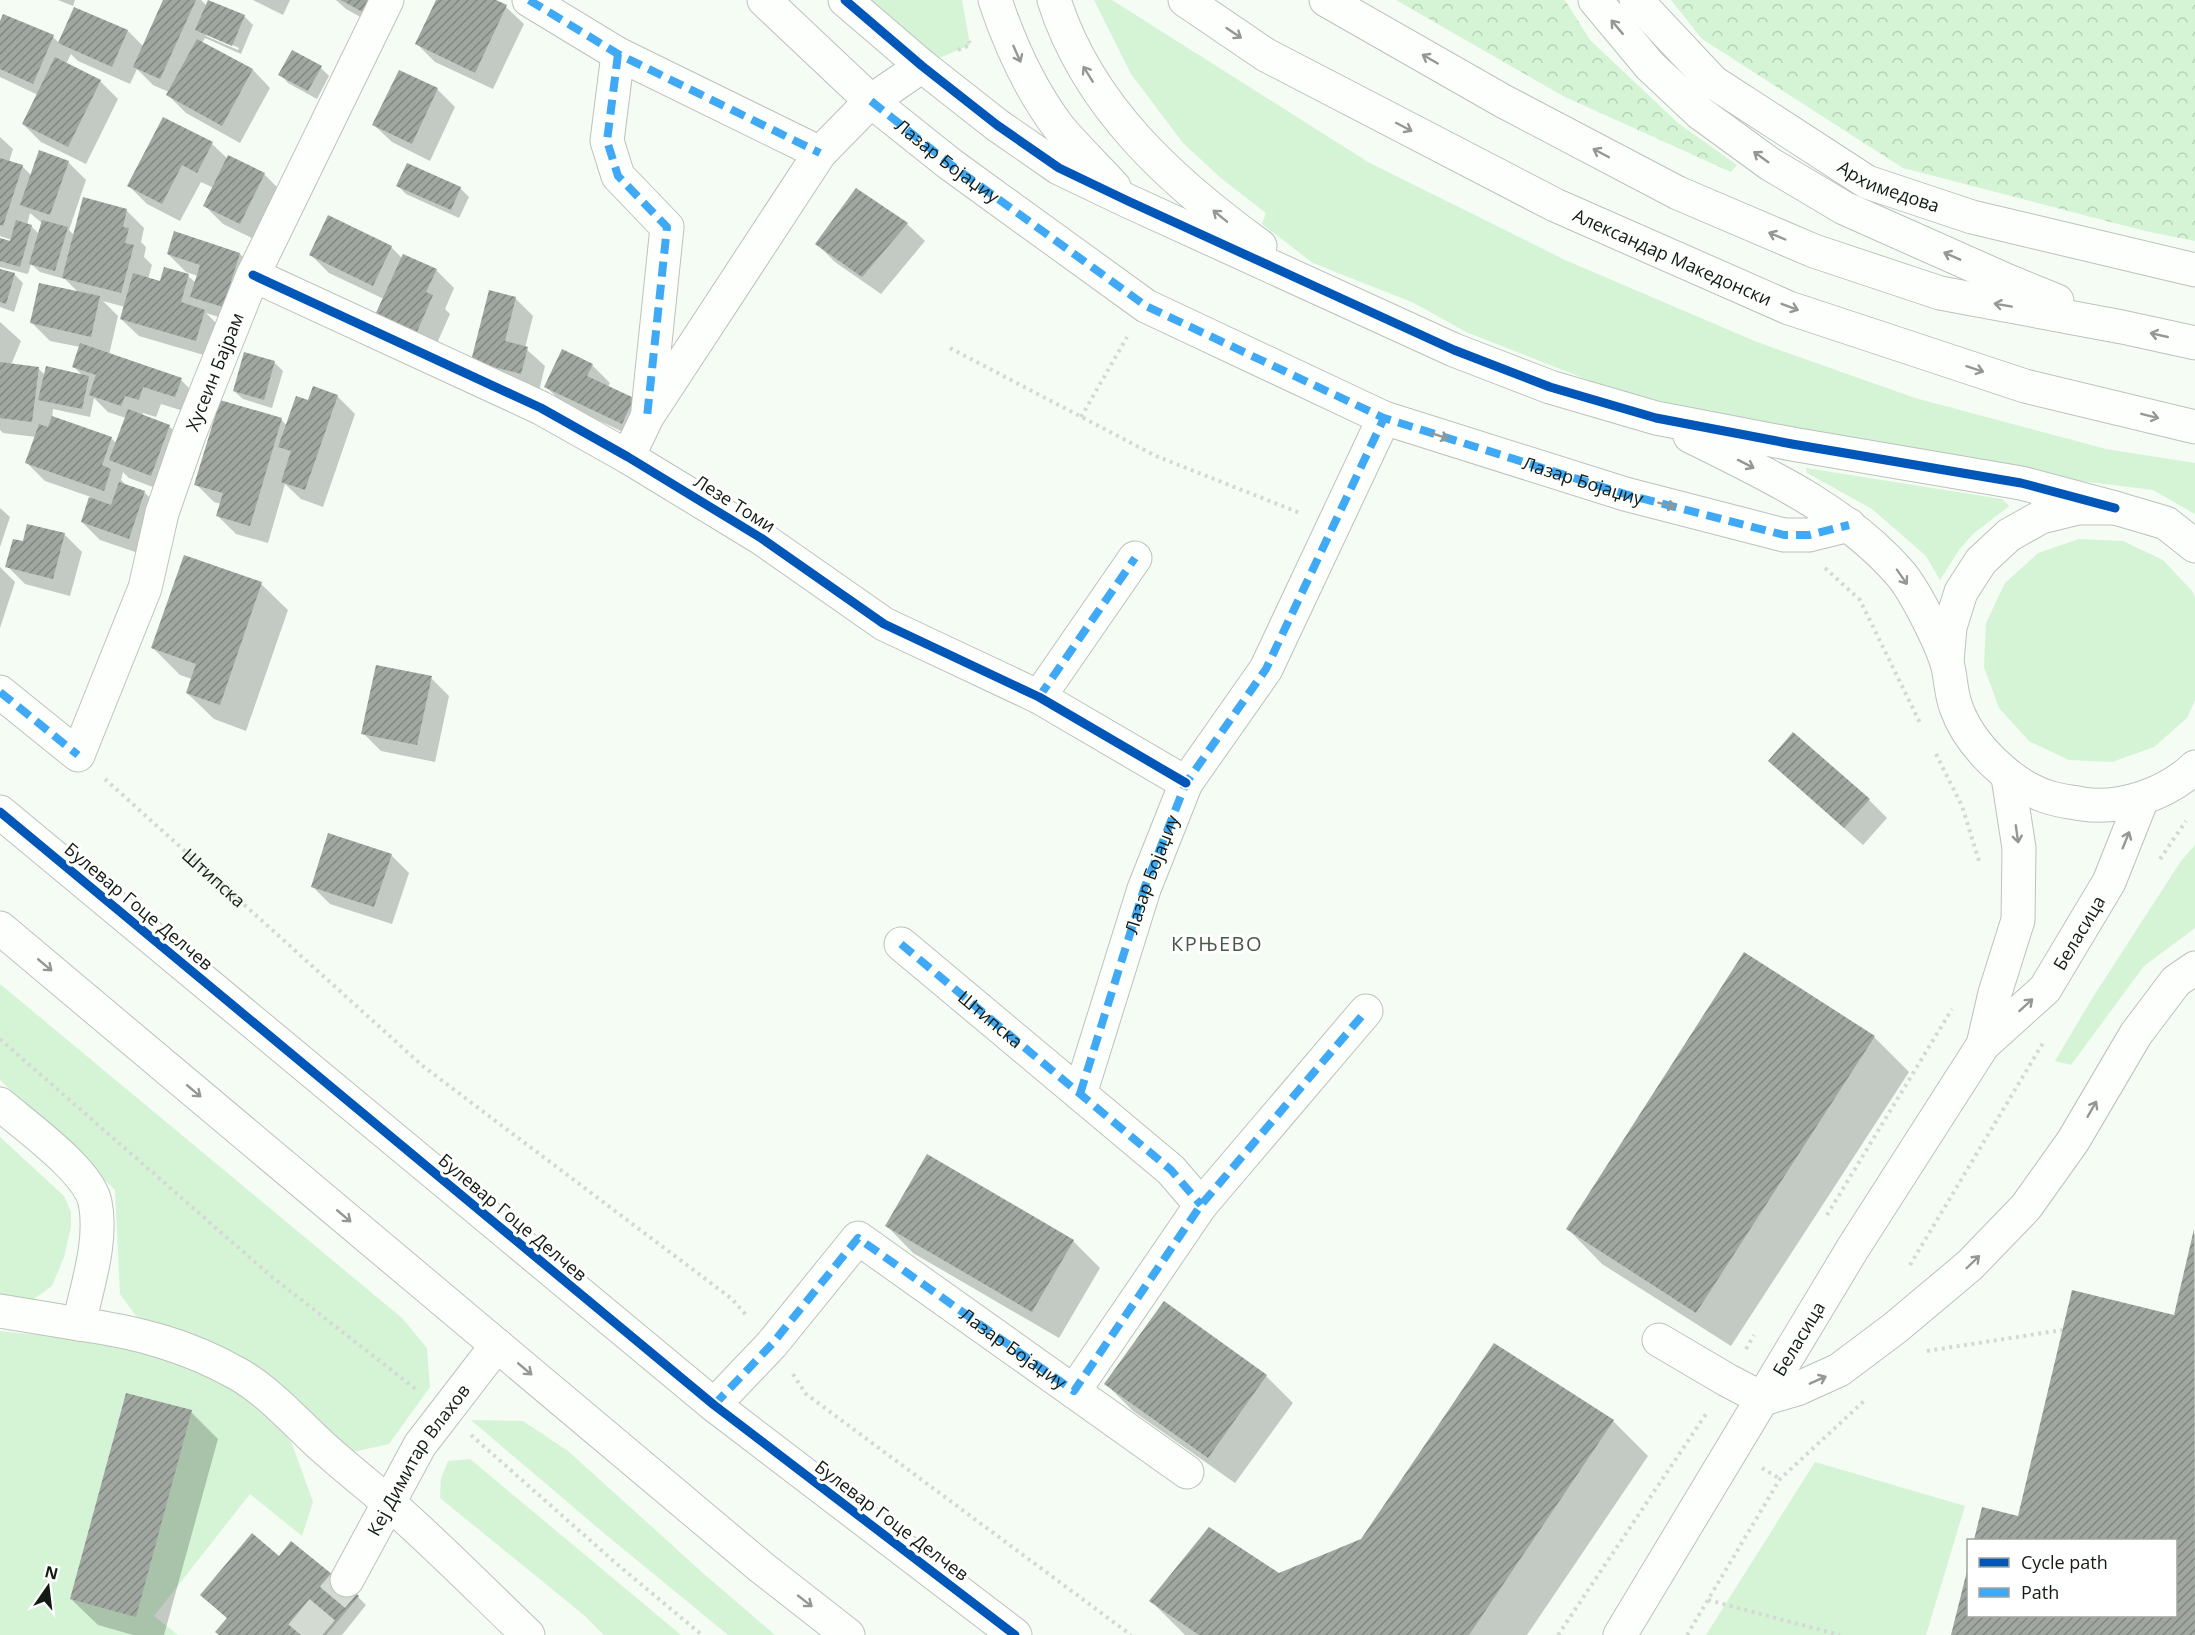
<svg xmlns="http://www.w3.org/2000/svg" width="2195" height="1635" viewBox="0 0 2195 1635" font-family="'Open Sans',sans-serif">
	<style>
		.green { fill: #d4f4d5 }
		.forest { fill: url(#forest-crowns) }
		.shadow { fill: #0003; fill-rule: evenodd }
		.building { fill: url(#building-hatch) }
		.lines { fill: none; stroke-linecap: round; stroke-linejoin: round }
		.minor-tunnel { stroke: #d2dad2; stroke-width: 33; stroke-dasharray: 33 16; stroke-linecap: butt }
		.minor-casing { stroke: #bcc2bc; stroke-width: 35 }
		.path { stroke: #d6d8d6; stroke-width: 4; stroke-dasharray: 3 4.5; stroke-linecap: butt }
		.minor { stroke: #fdfffd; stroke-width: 33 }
		.quiet { stroke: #3fa9f5; stroke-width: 8; stroke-dasharray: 15 8; stroke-linecap: butt }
		.cycleway-casing { stroke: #fff; stroke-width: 13 }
		.cycleway { stroke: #0057b8; stroke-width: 9 }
		.oneway { stroke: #949894 }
		.labels { text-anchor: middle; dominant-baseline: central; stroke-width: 6; stroke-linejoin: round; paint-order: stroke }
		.street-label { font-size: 18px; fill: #141b14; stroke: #fff }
		.neighbourhood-label { font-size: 20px; letter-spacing: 1.5px; fill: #495849; stroke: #fff }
	</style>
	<defs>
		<pattern id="forest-crowns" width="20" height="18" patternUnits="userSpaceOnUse" patternTransform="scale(1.5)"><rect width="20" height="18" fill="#d4f4d5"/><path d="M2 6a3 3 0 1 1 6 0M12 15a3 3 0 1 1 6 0" fill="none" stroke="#b5d1b6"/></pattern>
		<pattern id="building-hatch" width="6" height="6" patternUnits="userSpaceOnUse" patternTransform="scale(1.5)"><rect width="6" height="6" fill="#a0a6a0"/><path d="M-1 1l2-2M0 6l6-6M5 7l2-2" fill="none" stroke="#818681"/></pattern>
	</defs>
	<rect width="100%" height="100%" fill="#f4fcf4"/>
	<path class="green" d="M870,0H962L970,45L939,58Z
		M1094,0H1112L1368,162L1565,260L1757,342L1915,398L2106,449L2195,463V514L2153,490L1954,465L1785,432L1606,387L1466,332L1414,303L1313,263L1262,224L1266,213L1222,179L1183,143L1131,74Z
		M1806,468L2002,499L2009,506L1973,534L1959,550L1940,580L1926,556L1872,509L1807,473Z
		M2079,539L2123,541L2163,560L2193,592L2195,598V700L2187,718L2154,747L2112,762L2069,760L2029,741L1999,708L1984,667L1986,623L2005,583L2038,553Z
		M2195,845V928L2144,966L2071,1065L2055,1061L2093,997L2181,861Z
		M0,984L402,1318L427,1348L430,1387L389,1444L348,1453L230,1361L136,1316L120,1294L115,1190L0,1080Z
		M0,1137L64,1196L71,1212V1227L64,1257L52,1286L31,1301L0,1295Z
		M0,1331L149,1347L213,1372L264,1408L292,1444L313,1502L302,1536L250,1494L154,1616L178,1635H0Z
		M471,1420L523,1421L568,1451L704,1574L775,1635H728L599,1529Z
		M470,1459L681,1635H604L585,1616L440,1498L441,1478L448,1461Z
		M1815,1462L1965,1506L1926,1635H1706Z"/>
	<path class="forest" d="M1396,0H1565L1590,40L1678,123L1737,165L1731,172L1563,96Z
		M1671,0H2195V241L2145,231L1903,168L1702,39Z"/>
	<path class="shadow" d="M58,0H75L73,6Z
		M165,0H201L207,6L209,1L245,17L253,25L241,54L205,38L202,43L253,70L270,88L240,143L186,113L168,95L169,92L153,85L137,69L130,84L78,61L71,54L66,64L100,81L118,99L86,164L41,142L23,124L38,95L0,77V25L53,37L60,44L75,9L128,31L144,47ZM206,33L239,48L238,50L206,36Z
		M253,0H290L283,15Z
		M336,0H401L384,30L346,9Z
		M438,0H492L506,7L524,24L493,89L435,62L417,44Z
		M321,68L329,76L317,99L288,83L280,74Z
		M399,72L437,89L455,107L430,161L392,142L374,125Z
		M0,137L13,149L9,162L22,166L32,176L68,162L86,180L69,230L75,236L126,210L144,228L141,242L146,247L144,257L152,265L148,279L161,283L188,276L196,283L198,276L186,272L168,254H240L258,272L241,324L206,313L222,329L214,358L139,336L121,319L125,307L103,301L118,316L109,355L181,380L199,398L193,414L161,404L156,417L143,413L142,416L169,426L187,444L169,493L129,478L123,472L121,480L127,486L144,492L162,510L147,556L100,540L82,522L91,497L45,481L27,463L36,437L3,433L0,430V322L21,341L11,365L38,368L45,375L83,376L74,367L80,347L50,341L32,323L79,293L65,279L40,272L31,264L28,274L0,267V240L11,243L12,240L0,236ZM30,213L42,223L39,234L31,226L27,225ZM94,398L108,412L126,418L117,444L111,438L52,418L53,409L90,417Z
		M212,144L228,159L264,174L282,192L258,241L223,224L205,206L214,188L201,182L180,221L147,204L129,186Z
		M398,186L460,188L469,197L459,218L406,194Z
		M907,224L925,241L881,294L835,262L817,244Z
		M391,247L402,258L436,270L454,288L445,309L450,314L434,350L384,299L329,273L311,255Z
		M0,270L14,274L23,283L14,312L0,307Z
		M515,298L533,316L525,348L545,366L539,391L473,361Z
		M274,362L283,371L272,408L243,399L234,391Z
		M592,365L610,383L608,387L633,399L640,440L564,404L546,387Z
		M337,396L355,414L323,507L301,499L285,484L268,543L236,534L218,516L221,504L214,502L196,484L281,419L287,426L308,402Z
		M0,508L10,517L0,547Z
		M64,534L82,552L70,596L25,584L7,566Z
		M0,567L15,582L0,628Z
		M261,584L288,610L246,731L214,719L187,693L192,679L180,675L153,648Z
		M431,678L449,696L435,762L381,751L363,733Z
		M1788,778L1869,800L1887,818L1863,845Z
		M391,855L409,873L392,924L330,904L312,886Z
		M1874,1037L1909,1072L1731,1346L1602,1264L1568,1229Z
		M887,1226L1073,1241L1100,1268L1059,1338L913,1253Z
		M2195,1232V1635H1953L1968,1570V1616H2176V1540H1976L1983,1509L2019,1518L2175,1316Z
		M1164,1303L1266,1376L1293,1403L1235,1483L1133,1411L1106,1384Z
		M1495,1345L1613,1421L1648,1456L1527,1635H1185L1151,1601L1279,1575L1362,1540Z
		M191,1412L218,1439L164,1635H133L98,1625L71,1599Z
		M279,1558L358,1597L366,1605L342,1635H220L228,1619L202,1595Z"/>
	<path class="building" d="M163,0H196L160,79L133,67Z
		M208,0L245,15L232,46L195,30Z
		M341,0H373L366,14Z
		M436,0H496L507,5L475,73L415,44Z
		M74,7L128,30L112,67L58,43Z
		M3,14L54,35L33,84L0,69V21Z
		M197,39L253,69L222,126L166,95Z
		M292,50L322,66L308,91L278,75Z
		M55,57L101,80L68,147L22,124Z
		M399,70L438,88L412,144L372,125Z
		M163,117L213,142L197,173L182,165L162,204L127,186Z
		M39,150L69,161L50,215L20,205Z
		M228,155L265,173L240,224L203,206Z
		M0,158L23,165L3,226L0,225Z
		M407,163L461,187L451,210L396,186Z
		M856,188L908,223L862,277L815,244Z
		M83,197L127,209L123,227L129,228L125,243L134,245L121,293L62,278Z
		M328,215L392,246L373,286L309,255Z
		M16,220L32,225L20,267L0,261V238L10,241Z
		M42,220L68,227L55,271L29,264Z
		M174,231L240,253L223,307L190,297L200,265L167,254Z
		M403,254L437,269L426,292L433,295L416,334L375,315Z
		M164,267L189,274L181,302L205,310L196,341L120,319L133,273L160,281Z
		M0,269L15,273L6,304L0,302Z
		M39,283L100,296L91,337L30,323Z
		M489,290L516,297L505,341L528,347L521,374L471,361Z
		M80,343L182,378L175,397L143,387L139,400L125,396L121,406L89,395L96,375L72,367Z
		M562,349L593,364L587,376L634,398L622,424L544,387Z
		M244,352L275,361L264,400L233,391Z
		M0,362L39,367L32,422L0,418Z
		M46,366L89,376L82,409L38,400Z
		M313,386L338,395L305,490L281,482L291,451L278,447L296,396L308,400Z
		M220,400L282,418L250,526L216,516L223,493L194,485Z
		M128,409L170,425L151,476L109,460Z
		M52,416L112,437L102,465L111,469L104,491L25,463L39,424L48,427Z
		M119,482L145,491L129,539L81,522L89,497L111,505Z
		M27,524L65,533L53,579L5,567L13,539L23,541Z
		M184,555L262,582L220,705L186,693L196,664L151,648Z
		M376,665L432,676L417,745L361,734Z
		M1793,732L1870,799L1844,828L1768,761Z
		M328,833L392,854L374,907L311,887Z
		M1744,952L1875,1036L1696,1313L1566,1229Z
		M927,1154L1074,1240L1032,1312L885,1226Z
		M2194,1229L2195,1635H1951L1968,1567V1616H2176V1540H1974L1982,1507L2018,1516L2072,1290L2174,1315Z
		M1164,1301L1267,1375L1208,1458L1104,1384Z
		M1494,1343L1614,1420L1469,1635H1199L1149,1601L1209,1527L1279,1573L1361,1539Z
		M126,1393L192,1410L136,1617L70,1599Z
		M252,1533L279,1556L291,1541L359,1596L326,1635H219L215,1632L227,1618L200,1595Z"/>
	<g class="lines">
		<path class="minor-tunnel" d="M301,1635L347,1580"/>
		<defs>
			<g id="minor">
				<path d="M529,0L618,54L820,153"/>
				<path id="s2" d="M764,0L871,101L950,164L1146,306L1384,418L1625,494L1784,535H1809L1849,525"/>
				<path d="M845,0L922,66L997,125L1059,168L1128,201L1454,350L1550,387L1656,418L1792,444L2021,483L2115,508"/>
				<path d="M995,0C1010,45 1031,91 1060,129C1077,149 1097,168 1114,187"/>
				<path d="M1054,0C1088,107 1172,182 1260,246"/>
				<path id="s3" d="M1185,0L1266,55L1555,205L1789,308L2025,386L2195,427"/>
				<path d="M1326,0L1503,101L1678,193L1814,251L1940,293L2122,327L2195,343"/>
				<path d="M1595,0L1650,66L1700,113L1770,164L1844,208L2008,281L2057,301"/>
				<path id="s4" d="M1636,0L1713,82L1867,182L1972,217L2195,270"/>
				<path d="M618,54L607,141L618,176L667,227L648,410"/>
				<path d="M253,275L541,408L628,457L761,538L884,624L1039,697L1186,783"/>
				<path d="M1690,436C1764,473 1842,508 1898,571C1914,588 1942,644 1948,667C1951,680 1951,694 1956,707C1969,745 2012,787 2051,798C2061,801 2072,802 2082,804C2120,810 2167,794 2195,767"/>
				<path d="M628,457L647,417L820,153L871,101L922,66"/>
				<path d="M1947,662L1950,627L1961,592L1981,561L2009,535L2041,517L2078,508H2115L2166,523L2195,546"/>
				<path id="s5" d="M0,692L78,755L145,588L162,513L189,435L253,275L387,0"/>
				<path d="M1039,697L1135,558"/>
				<path d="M0,812L714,1405L1015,1635"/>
				<path d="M0,928L761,1567L848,1635"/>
				<path id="s6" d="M901,944L1171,1170L1201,1205"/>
				<path d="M1983,1045L1995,993L2018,920L2019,848L2008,777"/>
				<path d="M1080,1094L1144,889L1186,783L1266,669L1384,418"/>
				<path d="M0,1104C25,1126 88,1170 95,1202C103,1241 87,1286 79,1324C136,1332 187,1345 238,1374C271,1393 296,1423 324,1448C345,1467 368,1485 390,1504C437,1545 482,1591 528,1635"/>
				<path d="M0,1311L79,1324"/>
				<path d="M1659,1340L1727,1380L1763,1399L1797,1389L1839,1370L1895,1328L1970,1265L2026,1207L2073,1141L2136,1034L2176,981L2195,968"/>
				<path d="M1074,1391L1201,1205L1366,1011"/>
				<path d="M714,1405L772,1344L858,1238L1187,1472"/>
				<path id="s7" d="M347,1580L420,1445L497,1345"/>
				<path id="s8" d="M1620,1635L1853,1248L1983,1045L2045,989L2109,882L2142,799"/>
			</g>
		</defs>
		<use href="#minor" class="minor-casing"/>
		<g class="path">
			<path d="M958,50L970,45L969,41"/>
			<path d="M950,348L1156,456L1300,513"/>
			<path d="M1081,417L1127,337"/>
			<path d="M1825,568L1860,600L1920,723"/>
			<path d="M1936,754L1962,806L1980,864"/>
			<path id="s1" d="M105,779L424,1067L732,1299L747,1316"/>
			<path d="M2160,859L2186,821"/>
			<path d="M0,1039L272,1277L417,1390"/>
			<path d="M1827,1215L1952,1009"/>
			<path d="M1910,1265L2043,1043"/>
			<path d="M1746,1349L1754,1335"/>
			<path d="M1927,1351L2062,1330"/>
			<path d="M793,1374L806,1394L1131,1635"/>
			<path d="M471,1435L618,1565L702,1635"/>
			<path d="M1762,1468L1780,1479"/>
			<path d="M1708,1600L1840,1635"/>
			<path d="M1558,1635L1708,1411"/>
			<path d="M1687,1635L1780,1479L1864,1401"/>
		</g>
		<use href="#minor" class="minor"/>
		<g class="quiet">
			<path d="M529,0L618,54L820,153"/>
			<path d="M618,54L607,141L618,176L667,227L647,417"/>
			<path d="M871,101L950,164L1146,306L1384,418L1625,494L1784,535H1809L1849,525"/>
			<path d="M0,692L78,755"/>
			<path d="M1039,697L1135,558"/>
			<path d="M901,944L1171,1170L1201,1205"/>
			<path id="s9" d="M1080,1094L1144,889L1186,783L1266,669L1384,418"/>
			<path id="s10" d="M714,1405L772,1344L858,1238L1074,1391L1201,1205L1366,1011"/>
		</g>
		<defs>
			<path id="cycleway" d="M845,0L922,66L997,125L1059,168L1128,201L1454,350L1550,387L1656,418L1792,444L2021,483L2115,508
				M253,275L541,408L628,457L761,538L884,624L1039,697L1186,783
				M0,812L714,1405L1015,1635"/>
		</defs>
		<use href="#cycleway" class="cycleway-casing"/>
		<use href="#cycleway" class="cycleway"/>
	</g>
	<defs><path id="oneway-shaft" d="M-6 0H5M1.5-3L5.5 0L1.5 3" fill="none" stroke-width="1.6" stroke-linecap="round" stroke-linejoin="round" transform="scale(1.5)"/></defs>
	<g class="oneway">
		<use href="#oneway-shaft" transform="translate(1617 27) rotate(-130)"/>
		<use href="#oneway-shaft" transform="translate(1234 33) rotate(34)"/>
		<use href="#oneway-shaft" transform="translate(1017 54) rotate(66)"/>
		<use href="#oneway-shaft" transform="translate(1430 59) rotate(-150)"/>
		<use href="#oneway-shaft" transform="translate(1088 74) rotate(-122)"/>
		<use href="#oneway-shaft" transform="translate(1404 127) rotate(28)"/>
		<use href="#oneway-shaft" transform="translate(1601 153) rotate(-152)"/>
		<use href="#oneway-shaft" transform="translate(1761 157) rotate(-144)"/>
		<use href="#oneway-shaft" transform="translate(1220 216) rotate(-141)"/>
		<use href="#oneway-shaft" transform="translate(1777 236) rotate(-157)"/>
		<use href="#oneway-shaft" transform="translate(1952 256) rotate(-156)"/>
		<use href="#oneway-shaft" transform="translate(2003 305) rotate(-170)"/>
		<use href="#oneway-shaft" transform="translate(1790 307) rotate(21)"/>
		<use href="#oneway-shaft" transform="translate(2159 335) rotate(-167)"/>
		<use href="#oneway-shaft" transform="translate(1975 369) rotate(18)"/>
		<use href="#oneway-shaft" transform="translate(2150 416) rotate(14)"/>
		<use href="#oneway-shaft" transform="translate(1440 436) rotate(18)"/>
		<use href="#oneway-shaft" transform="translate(1746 464) rotate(27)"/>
		<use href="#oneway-shaft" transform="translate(1667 505) rotate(15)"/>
		<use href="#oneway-shaft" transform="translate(1902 577) rotate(55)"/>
		<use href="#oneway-shaft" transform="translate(2017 834) rotate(82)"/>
		<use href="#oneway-shaft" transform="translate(2126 840) rotate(-68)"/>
		<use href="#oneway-shaft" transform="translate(45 965) rotate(40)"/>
		<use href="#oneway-shaft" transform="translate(2026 1005) rotate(-42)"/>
		<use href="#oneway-shaft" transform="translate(194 1091) rotate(40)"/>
		<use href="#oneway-shaft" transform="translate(2092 1109) rotate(-60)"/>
		<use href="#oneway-shaft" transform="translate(344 1216) rotate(40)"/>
		<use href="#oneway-shaft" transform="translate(1973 1262) rotate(-44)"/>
		<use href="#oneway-shaft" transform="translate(525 1369) rotate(40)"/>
		<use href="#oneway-shaft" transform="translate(1818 1380) rotate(-24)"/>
		<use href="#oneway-shaft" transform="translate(805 1601) rotate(38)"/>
	</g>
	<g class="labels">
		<g class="street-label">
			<text stroke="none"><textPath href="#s2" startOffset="244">Лазар Бојаџиу</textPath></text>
			<text stroke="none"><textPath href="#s4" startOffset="318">Архимедова</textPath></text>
			<text stroke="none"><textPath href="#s3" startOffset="552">Александар Македонски</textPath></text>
			<text stroke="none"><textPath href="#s5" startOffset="508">Хусеин Бајрам</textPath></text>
			<text stroke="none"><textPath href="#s2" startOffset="962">Лазар Бојаџиу</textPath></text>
			<text transform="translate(735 503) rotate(32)">Лезе Томи</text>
			<text stroke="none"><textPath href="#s9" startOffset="231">Лазар Бојаџиу</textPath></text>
			<text stroke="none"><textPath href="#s1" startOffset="147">Штипска</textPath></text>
			<text transform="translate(139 906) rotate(40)">Булевар Гоце Делчев</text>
			<text stroke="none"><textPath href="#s8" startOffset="842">Беласица</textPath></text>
			<text stroke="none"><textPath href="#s6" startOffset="117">Штипска</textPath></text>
			<text transform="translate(513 1217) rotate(40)">Булевар Гоце Делчев</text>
			<text stroke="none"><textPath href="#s8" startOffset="346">Беласица</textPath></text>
			<text stroke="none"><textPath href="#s10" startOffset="411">Лазар Бојаџиу</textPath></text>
			<text stroke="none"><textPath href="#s7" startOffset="140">Кеј Димитар Влахов</textPath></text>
			<text transform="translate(892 1520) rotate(37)">Булевар Гоце Делчев</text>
		</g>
		<g class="neighbourhood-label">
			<text x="1217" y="943">КРЊЕВО</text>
		</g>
	</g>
	<rect x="1967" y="1539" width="210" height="78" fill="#ffffff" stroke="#a1a4a1" stroke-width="1.5"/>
	<rect x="1979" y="1558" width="30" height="9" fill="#0057b8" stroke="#a1a4a1" stroke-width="1.5"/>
	<text x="2021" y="1569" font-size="18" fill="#141b14">Cycle path</text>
	<rect x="1979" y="1588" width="30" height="9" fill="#3fa9f5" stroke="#a1a4a1" stroke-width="1.5"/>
	<text x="2021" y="1599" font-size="18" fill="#141b14">Path</text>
	<g transform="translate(48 1587) rotate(14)" stroke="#ffffff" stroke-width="4.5" paint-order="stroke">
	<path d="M0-4.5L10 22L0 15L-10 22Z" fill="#141b14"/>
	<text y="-9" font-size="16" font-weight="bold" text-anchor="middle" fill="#141b14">N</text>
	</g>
</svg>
